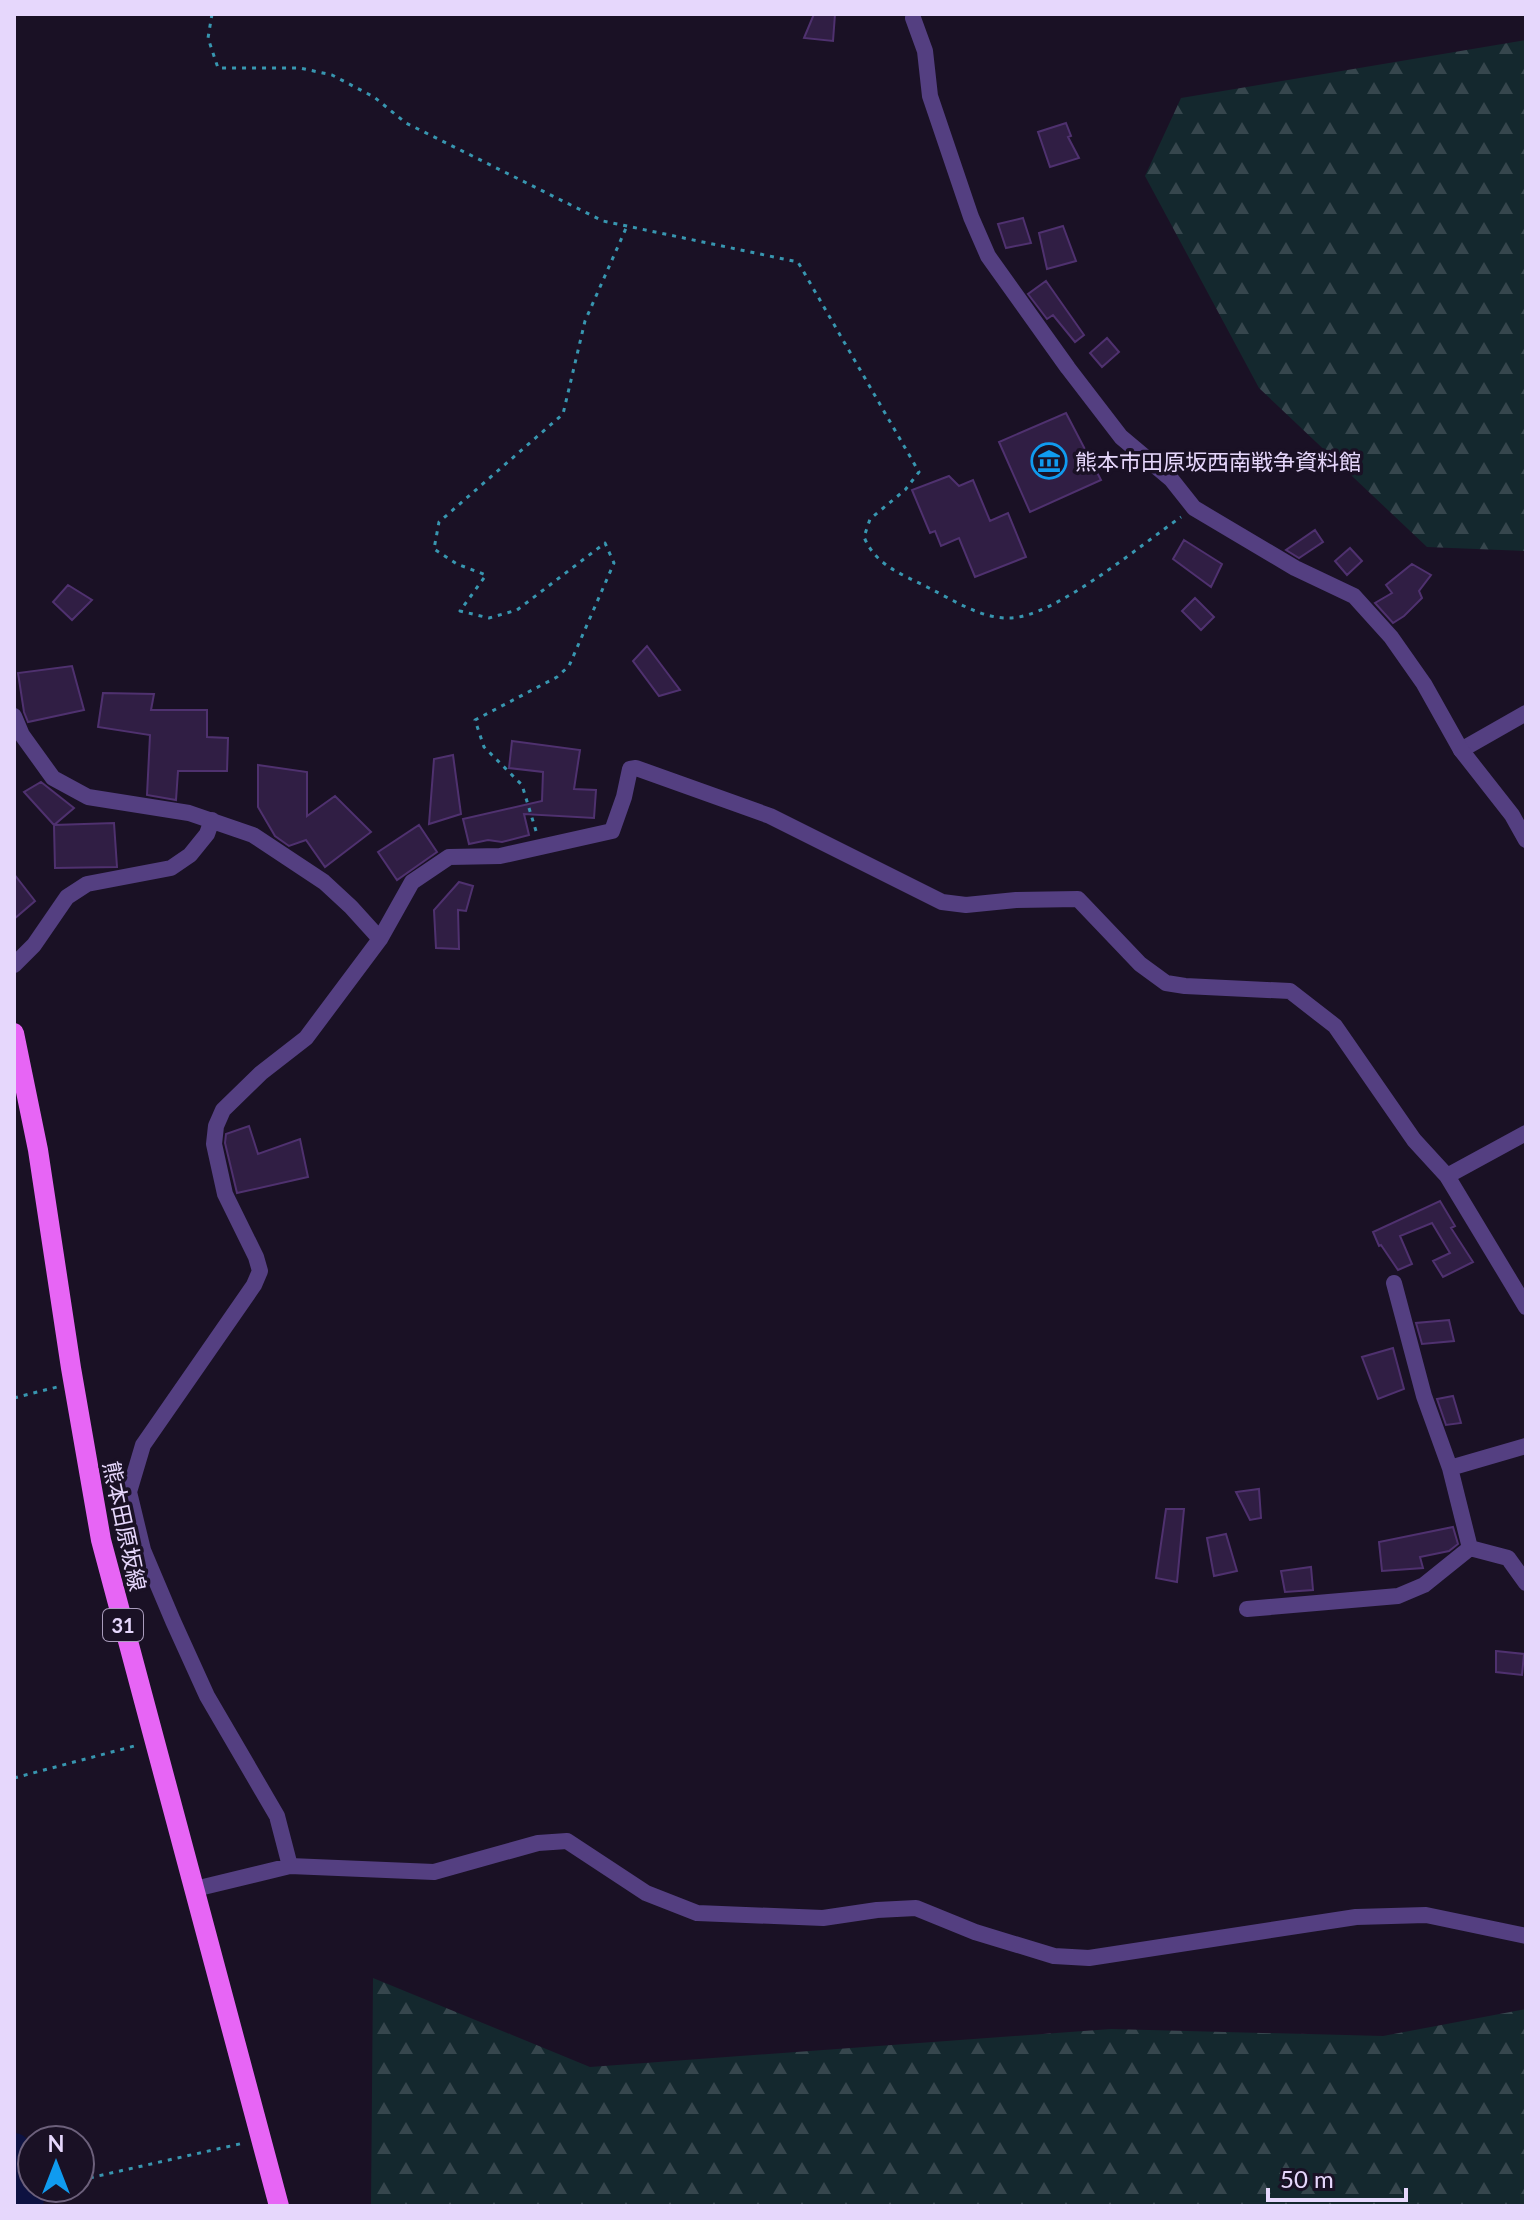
<svg xmlns="http://www.w3.org/2000/svg" width="1540" height="2220" viewBox="0 0 1540 2220" font-family="Lato,'Noto Sans JP',sans-serif">
	<style>
		.forest { fill: url(#forest-firs) }
		.lines { fill: none; stroke-linecap: round; stroke-linejoin: round }
		.river { stroke: #0e1241; stroke-width: 34 }
		.building { fill: #301e44; stroke: #4f316f; stroke-width: 2 }
		.path { stroke: #3896b0; stroke-width: 3; stroke-dasharray: 4 6; stroke-linecap: butt }
		.minor { stroke: #543f81; stroke-width: 16 }
		.tertiary { stroke: #543f81; stroke-width: 16 }
		.primary { stroke: #e765f5; stroke-width: 20 }
		.labels { text-anchor: middle; dominant-baseline: central; stroke-width: 7; stroke-linejoin: round; paint-order: stroke }
		.shield { fill: #1a1125; stroke: #a99cbc; stroke-width: 2 }
		.shield-label { font-size: 20px; font-weight: bold; fill: #e6d7fc }
		.poi-label { font-size: 22px; fill: #e6d7fc; stroke: #1a1125; text-anchor: start }
		.street-label { font-size: 22px; fill: #e6d7fc; stroke: #1a1125 }
	</style>
	<defs>
		<pattern id="forest-firs" width="22" height="20" patternUnits="userSpaceOnUse" patternTransform="scale(2)"><rect width="22" height="20" fill="#14282e"/><path d="M5 1l3.5 6h-7zM16 11l3.5 6h-7z" fill="#36464d"/></pattern>
	</defs>
	<rect width="100%" height="100%" fill="#1a1125"/>
	<path class="forest" d="M1526,40V551L1427,547L1259,388L1145,176L1181,98Z
		M373,1978L590,2067L1111,2029L1383,2036L1526,2009V2206H371Z"/>
	<g class="lines">
		<path class="river" d="M14,2150L30,2172L26,2206"/>
	</g>
	<path class="building" d="M814,14H835L833,41L804,38Z
		M1066,123L1071,136L1068,137L1079,158L1050,167L1038,132Z
		M1023,218L1031,243L1006,248L998,224Z
		M1063,226L1076,261L1047,269L1039,233Z
		M1046,281L1084,335L1075,342L1053,315L1047,319L1028,294Z
		M1107,338L1119,352L1102,367L1090,353Z
		M1066,413L1101,480L1030,512L999,442Z
		M949,476L959,486L973,480L990,521L1008,513L1026,557L975,577L959,538L941,546L935,531L930,533L912,490Z
		M1315,530L1323,542L1299,558L1286,550Z
		M1184,540L1222,564L1211,587L1173,559Z
		M1350,548L1362,561L1347,575L1335,561Z
		M1412,564L1431,575L1419,591L1422,598L1404,616L1393,623L1375,603L1392,593L1386,585Z
		M68,585L92,600L72,620L53,602Z
		M1195,598L1214,617L1201,630L1182,611Z
		M647,646L680,690L659,696L633,661Z
		M72,666L84,710L28,722L24,712L18,673Z
		M103,693L154,694L151,710H207V737L228,738L227,771H178L176,800L147,795L150,735L98,727Z
		M512,741L580,750L574,789L596,790L594,818L524,814L529,835L502,842L488,840L469,844L463,819L542,801L543,772L509,768Z
		M453,755L461,814L429,824L434,759Z
		M258,765L307,772V816L335,796L371,832L325,867L306,840L289,846L275,836L258,807Z
		M41,782L74,808L54,825L24,792Z
		M114,823L117,867L55,868L54,825Z
		M419,825L437,852L397,880L378,852Z
		M14,874L35,901L14,919Z
		M459,882L473,886L466,911L458,910L459,949L436,948L434,910Z
		M249,1126L258,1154L300,1139L308,1177L237,1193L225,1143L226,1134Z
		M1440,1201L1455,1226L1451,1228L1473,1262L1443,1277L1433,1261L1450,1253L1432,1223L1400,1236L1412,1264L1398,1270L1381,1245L1379,1246L1373,1232Z
		M1449,1320L1454,1341L1422,1344L1416,1323Z
		M1393,1348L1404,1389L1378,1399L1362,1357Z
		M1453,1396L1461,1423L1446,1425L1437,1399Z
		M1259,1489L1261,1518L1250,1520L1236,1492Z
		M1166,1509H1184L1177,1582L1156,1578Z
		M1453,1527L1458,1544L1449,1551L1420,1557L1423,1568L1382,1571L1379,1542Z
		M1226,1534L1237,1571L1214,1576L1207,1538Z
		M1311,1567L1313,1590L1285,1592L1281,1571Z
		M1496,1651L1524,1654L1522,1675L1496,1672Z"/>
	<g class="lines">
		<path class="path" d="M212,14L208,38L218,68H300L332,75L374,97L406,123L603,221L798,262L919,472L905,490L870,519L864,537C876,566 902,574 929,588C953,600 982,619 1009,618C1054,618 1142,544 1181,517
			M536,831L522,785L484,747L475,720L557,677L569,666L614,563L605,543L517,610L489,618L460,611L486,575L457,564L434,549L439,522L563,414L585,321L627,226
			M14,1398L57,1387
			M14,1778L138,1745
			M80,2180L244,2143"/>
		<path class="minor" d="M14,716L22,735L53,778L88,797L189,813L253,835L324,882L351,907L380,939
			M1461,750L1526,713
			M14,965L34,945L67,897L87,884L171,868L190,855L207,834L212,820
			M1447,1176L1526,1133
			M1394,1283L1424,1396L1450,1468L1526,1446
			M1470,1548L1508,1558L1526,1583
			M1247,1609L1398,1596L1424,1585L1470,1548L1450,1468
			M290,1866L277,1816L207,1696L173,1621L143,1550L129,1492L143,1445L254,1285L260,1271L256,1257L225,1194L214,1144L216,1126L223,1110L261,1073L306,1038L380,939L412,882L449,857L500,856L612,831L624,797L630,769L636,768L770,816L942,902L966,905L1016,900L1078,899L1140,964L1166,983L1185,986L1290,991L1335,1026L1414,1140L1447,1176L1526,1307
			M195,1889L290,1866L434,1872L538,1843L567,1841L646,1893L697,1913L823,1918L877,1910L916,1908L975,1932L1054,1956L1089,1958L1356,1917L1426,1915L1526,1936"/>
		<path class="tertiary" d="M913,18L925,51L930,96L971,217L988,256L1068,368L1121,437L1171,479L1194,508L1295,568L1354,596L1391,637L1424,684L1461,750L1512,815L1526,840"/>
		<path class="primary" d="M14,1033L38,1150L71,1368L101,1540L279,2206"/>
	</g>
	<defs>
		<symbol id="museum-ring" viewBox="-11 -11 22 22"><circle r="9.5" fill="#1a1125" stroke="#109bef" stroke-width="1.5"/><path d="M0-6L6-3V-2H-6V-3ZM-5-1h2V3h-2ZM-1-1h2V3h-2ZM3-1h2V3H3ZM-6 4H6V6H-6Z" fill="#109bef"/></symbol>
	</defs>
	<g fill-rule="evenodd">
		<use href="#museum-ring" x="1029" y="441" width="40" height="40"/>
	</g>
	<g class="labels">
		<rect class="shield" x="103" y="1609" width="40" height="32" rx="6"/>
		<g class="shield-label">
			<text x="123" y="1625">31</text>
		</g>
		<g class="poi-label">
			<text x="1075" y="461">熊本市田原坂西南戦争資料館</text>
		</g>
		<g class="street-label">
			<text transform="translate(125 1526) rotate(78)">熊本田原坂線</text>
		</g>
	</g>
	<rect width="1540" height="2220" fill="none" stroke="#e6d7fc" stroke-width="32"/>
	<g transform="translate(56 2164)"><circle r="38" fill="#1a1125" stroke="#6c607b" stroke-width="2"/>
	<path d="M0-6L14 30L0 20L-14 30Z" fill="#109bef"/>
	<text y="-12" font-size="22" font-weight="bold" text-anchor="middle" fill="#e6d7fc">N</text>
	</g>
	<path d="M1268 2188v12h138v-12" fill="none" stroke="#e6d7fc" stroke-width="4"/>
	<text x="1280" y="2188" font-size="24" fill="#e6d7fc" stroke="#1a1125" stroke-width="6" paint-order="stroke">50 m</text>
</svg>
